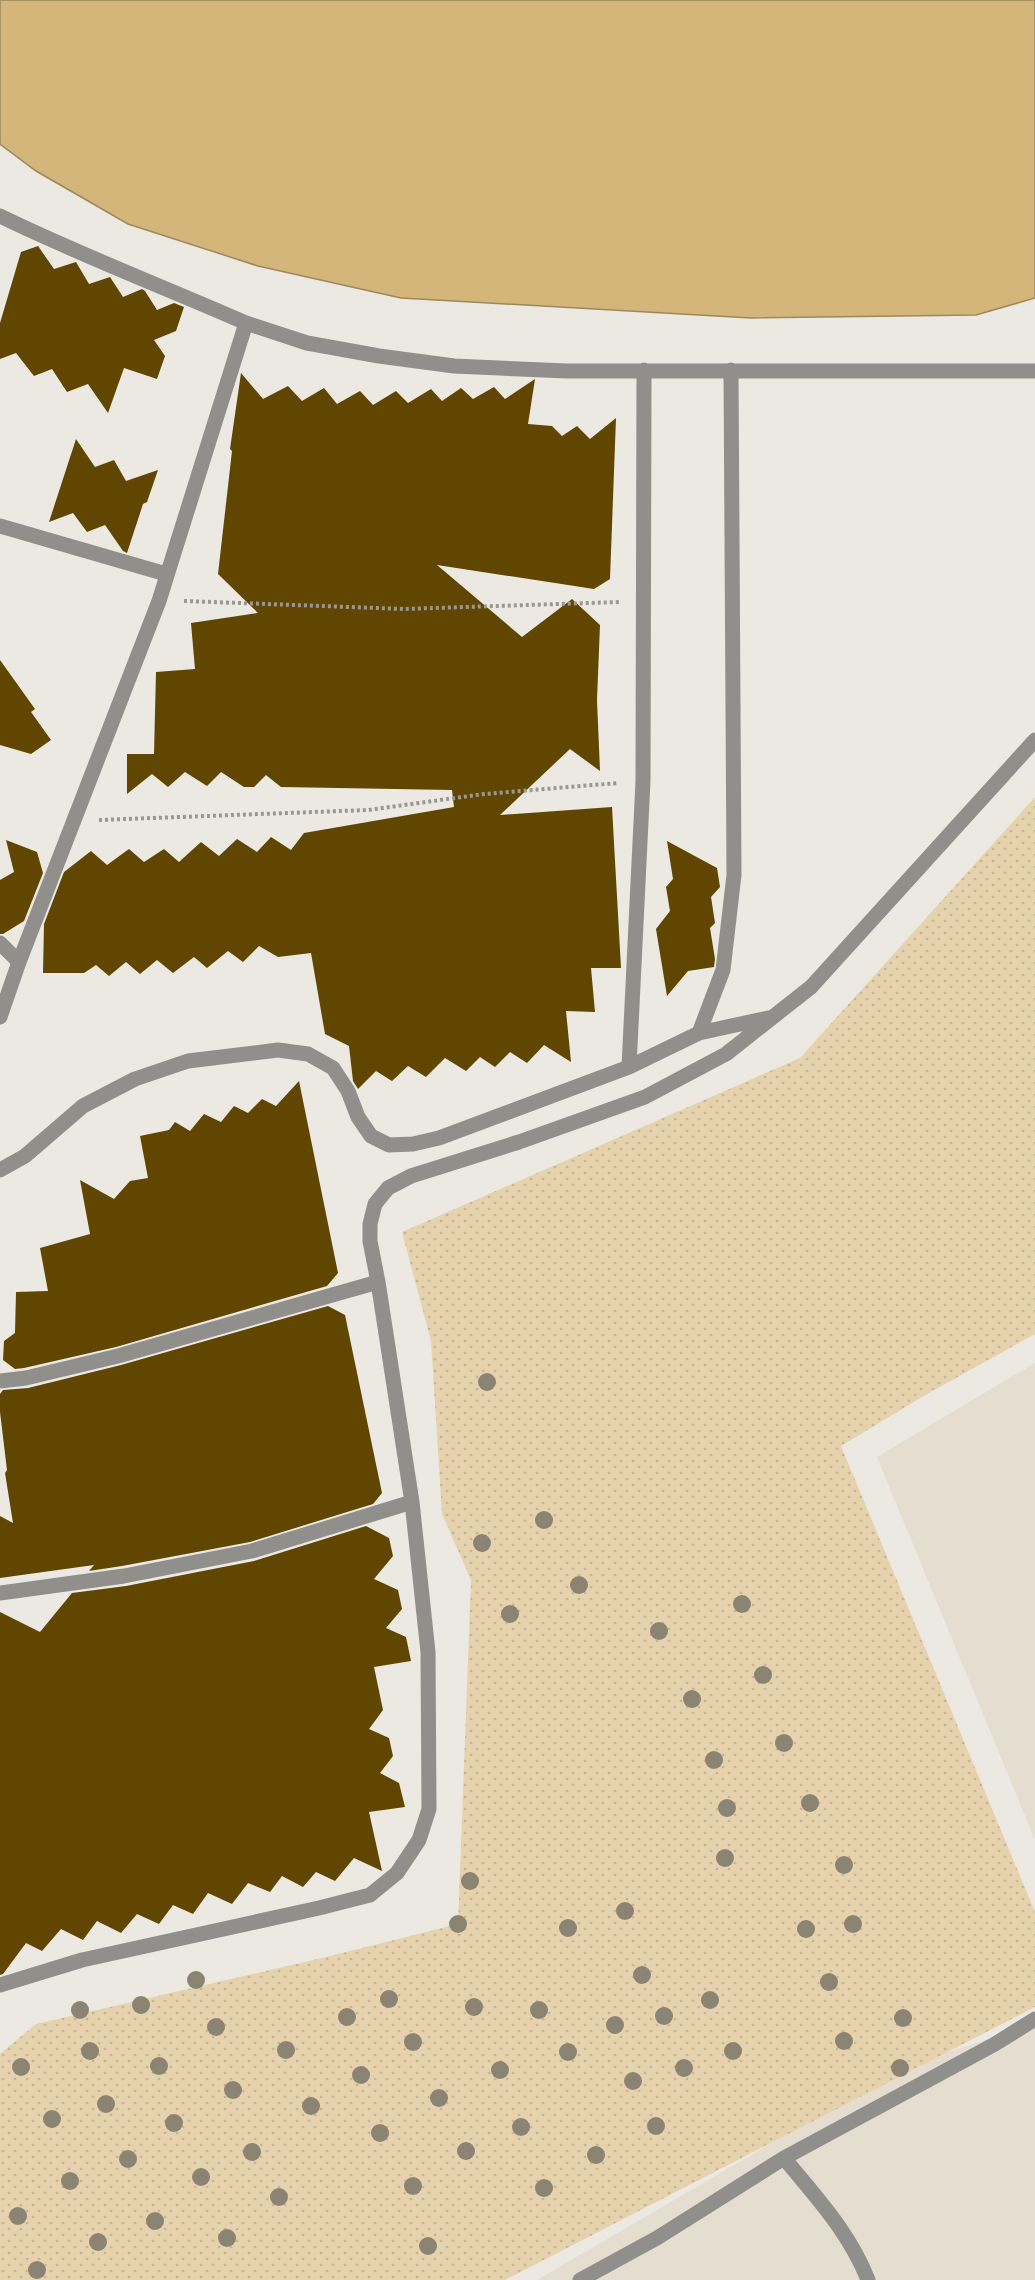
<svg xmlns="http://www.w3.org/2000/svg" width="1035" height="2280" viewBox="0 0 1035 2280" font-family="Merriweather,serif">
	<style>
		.built { fill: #e4ddd0 }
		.grass { fill: url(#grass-dots) }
		.water { fill: #d4b67b; stroke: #9d885e; stroke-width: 1.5 }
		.building { fill: #604600 }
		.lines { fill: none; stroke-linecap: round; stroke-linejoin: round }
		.path { stroke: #9a9793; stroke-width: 4; stroke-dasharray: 3 3; stroke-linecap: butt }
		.lane { stroke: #908f8c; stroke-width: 15 }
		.tree { fill: #8c8472 }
	</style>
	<defs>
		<pattern id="grass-dots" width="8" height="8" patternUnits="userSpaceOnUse" patternTransform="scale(1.5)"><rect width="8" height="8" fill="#e6d3ae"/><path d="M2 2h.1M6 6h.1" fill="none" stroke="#c5b595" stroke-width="1.8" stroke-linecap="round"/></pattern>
	</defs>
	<rect width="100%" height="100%" fill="#ece9e3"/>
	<path class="built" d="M1035,1363V1840L877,1457Z
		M1035,2024V2280H537L900,2068Z"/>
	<path class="grass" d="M1035,797V1334L927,1394L841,1446L1035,1912V2007L505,2280H0V2054L36,2024L326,1957L458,1924L471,1580L442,1514L431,1341L402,1232L800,1058Z"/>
	<path class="water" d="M0,0H1035V298L976,315L751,318L401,298L258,266L128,224L36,171L0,144Z"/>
	<path class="building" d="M38,246L54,269L76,262L89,284L110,277L123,297L142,289L145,291L157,310L174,303L184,307L176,331L154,340L165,356L157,379L124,368L108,413L88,384L67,392L52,369L34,376L16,353L0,359V323L21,252Z
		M241,373L263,399L288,386L302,401L324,388L337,404L360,391L373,405L396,391L408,403L431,389L442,401L461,388L473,399L494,387L505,399L535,379L528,424L552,426L562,436L577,426L590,439L616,418L610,579L594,589L437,565L522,637L572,599L600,625L597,700L600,771L570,749L500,815L612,807L621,968H591L595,1012L566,1011L571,1062L544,1045L527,1063L510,1052L495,1067L480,1057L466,1071L445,1058L426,1077L408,1066L392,1081L376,1071L358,1089L353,1081L349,1046L325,1034L311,953L278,957L259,946L243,962L228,951L207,968L194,957L173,973L157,960L140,974L126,962L109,976L96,965L84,973H43L44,924L64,872L91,851L107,865L129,849L144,862L164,849L179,862L201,842L219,856L237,839L257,852L271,837L291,850L304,833L454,807L452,790L281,787L266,775L254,787H244L221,772L207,786L185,772L168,787L152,774L127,794V754H154L156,672L195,669L191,623L258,613L218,574L232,451L230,449Z
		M76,439L95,467L114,460L126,481L158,470L147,502L143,504L127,553L123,551L105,525L87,532L73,513L49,522Z
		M0,660L35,709L31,712L51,740L31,754L0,745Z
		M6,840L37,852L43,873L24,921L3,934H0V880L14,872Z
		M667,841L717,868L720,887L711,897L715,923L710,928L715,959L714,967L688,971L667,996L656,929L670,911L666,887L673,879Z
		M299,1081L338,1273L327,1286L116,1347L24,1368L15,1369L3,1360L4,1341L15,1333L16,1292L48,1291L40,1248L90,1234L80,1180L114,1199L130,1181L148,1178L140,1136L169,1130L175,1122L190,1131L204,1114L221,1122L234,1106L248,1113L262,1099L276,1106Z
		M328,1306L345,1315L382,1493L373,1504L250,1542L122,1566L89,1571L94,1565L0,1578V1516L13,1523L5,1473L7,1470L0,1412V1394L3,1390L28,1388L121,1365Z
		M366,1526L389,1538L393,1556L374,1579L398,1590L402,1609L386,1628L406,1637L411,1661L374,1667L383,1710L369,1729L389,1738L393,1756L380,1773L399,1783L405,1807L369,1812L382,1871L354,1858L335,1881L316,1872L303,1887L282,1876L270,1892L248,1883L232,1904L208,1893L193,1914L173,1905L159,1924L137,1914L121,1933L97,1921L83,1940L61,1929L42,1951L26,1943L3,1974L0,1975V1612L40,1632L72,1593L126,1586L254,1561Z"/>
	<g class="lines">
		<path class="path" d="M184,601L404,609L620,602
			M99,820L368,810L484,794L618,783"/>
		<path class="lane" d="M0,216C80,255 164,287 246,323L159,601L19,962
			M246,323L307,343L379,356L454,366L567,371H1035
			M0,526L166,574
			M0,943L19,962L0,1017
			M699,1033L723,970L734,875L731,370
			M629,1067L643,781L644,370
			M0,1170L25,1156L83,1106L135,1079L188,1061L278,1050L308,1054L333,1068L348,1091L358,1117L371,1136L389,1145L413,1144L439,1138L629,1067L699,1033L768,1018
			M0,1381L26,1378L118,1356L378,1282
			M0,1593L124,1576L252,1551L412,1502
			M0,1985L82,1960L319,1908L370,1895L397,1873L419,1840L429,1809L428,1652L412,1502L378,1282L370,1241V1224L375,1204L388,1188L411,1176L519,1142L645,1097L726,1054L811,987L1035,740
			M784,2158C816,2197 850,2233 868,2280
			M580,2280L657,2238L784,2158L995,2044L1035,2019"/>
	</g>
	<g class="tree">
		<circle cx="487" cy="1382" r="9"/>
		<circle cx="544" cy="1520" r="9"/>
		<circle cx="482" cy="1543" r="9"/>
		<circle cx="579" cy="1585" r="9"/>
		<circle cx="742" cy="1604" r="9"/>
		<circle cx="510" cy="1614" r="9"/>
		<circle cx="659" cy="1631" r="9"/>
		<circle cx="763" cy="1675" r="9"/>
		<circle cx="692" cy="1699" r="9"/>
		<circle cx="784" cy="1743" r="9"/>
		<circle cx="714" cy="1760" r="9"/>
		<circle cx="810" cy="1803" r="9"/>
		<circle cx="727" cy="1808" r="9"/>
		<circle cx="725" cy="1858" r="9"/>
		<circle cx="844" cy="1865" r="9"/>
		<circle cx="470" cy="1881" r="9"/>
		<circle cx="625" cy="1911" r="9"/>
		<circle cx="458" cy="1924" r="9"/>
		<circle cx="853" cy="1924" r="9"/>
		<circle cx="568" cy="1928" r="9"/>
		<circle cx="806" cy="1929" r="9"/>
		<circle cx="642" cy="1975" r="9"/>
		<circle cx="196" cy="1980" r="9"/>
		<circle cx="829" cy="1982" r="9"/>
		<circle cx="389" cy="1999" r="9"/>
		<circle cx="710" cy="2000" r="9"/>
		<circle cx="141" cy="2005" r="9"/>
		<circle cx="474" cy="2007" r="9"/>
		<circle cx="80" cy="2010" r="9"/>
		<circle cx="539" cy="2010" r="9"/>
		<circle cx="664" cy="2016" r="9"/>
		<circle cx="347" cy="2017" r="9"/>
		<circle cx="903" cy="2018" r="9"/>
		<circle cx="615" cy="2025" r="9"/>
		<circle cx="216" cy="2027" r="9"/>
		<circle cx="844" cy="2041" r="9"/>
		<circle cx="413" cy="2042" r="9"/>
		<circle cx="286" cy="2050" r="9"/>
		<circle cx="90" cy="2051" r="9"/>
		<circle cx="733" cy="2051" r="9"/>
		<circle cx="568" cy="2052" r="9"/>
		<circle cx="159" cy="2066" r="9"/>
		<circle cx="21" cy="2067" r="9"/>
		<circle cx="684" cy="2068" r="9"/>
		<circle cx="900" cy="2068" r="9"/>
		<circle cx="500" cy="2070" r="9"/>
		<circle cx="361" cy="2075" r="9"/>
		<circle cx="633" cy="2081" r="9"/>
		<circle cx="233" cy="2090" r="9"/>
		<circle cx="439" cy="2098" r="9"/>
		<circle cx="106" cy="2104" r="9"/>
		<circle cx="311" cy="2106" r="9"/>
		<circle cx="52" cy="2119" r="9"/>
		<circle cx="174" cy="2123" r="9"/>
		<circle cx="656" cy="2126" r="9"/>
		<circle cx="521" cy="2127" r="9"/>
		<circle cx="380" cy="2133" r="9"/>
		<circle cx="466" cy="2151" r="9"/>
		<circle cx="252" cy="2152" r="9"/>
		<circle cx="596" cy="2155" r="9"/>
		<circle cx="128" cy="2159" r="9"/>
		<circle cx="201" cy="2177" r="9"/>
		<circle cx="70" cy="2181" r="9"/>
		<circle cx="413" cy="2186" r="9"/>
		<circle cx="544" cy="2188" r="9"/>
		<circle cx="279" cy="2197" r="9"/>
		<circle cx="18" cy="2216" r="9"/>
		<circle cx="155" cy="2221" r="9"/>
		<circle cx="227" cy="2238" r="9"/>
		<circle cx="98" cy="2242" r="9"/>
		<circle cx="428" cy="2246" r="9"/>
		<circle cx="37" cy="2270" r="9"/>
	</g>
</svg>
